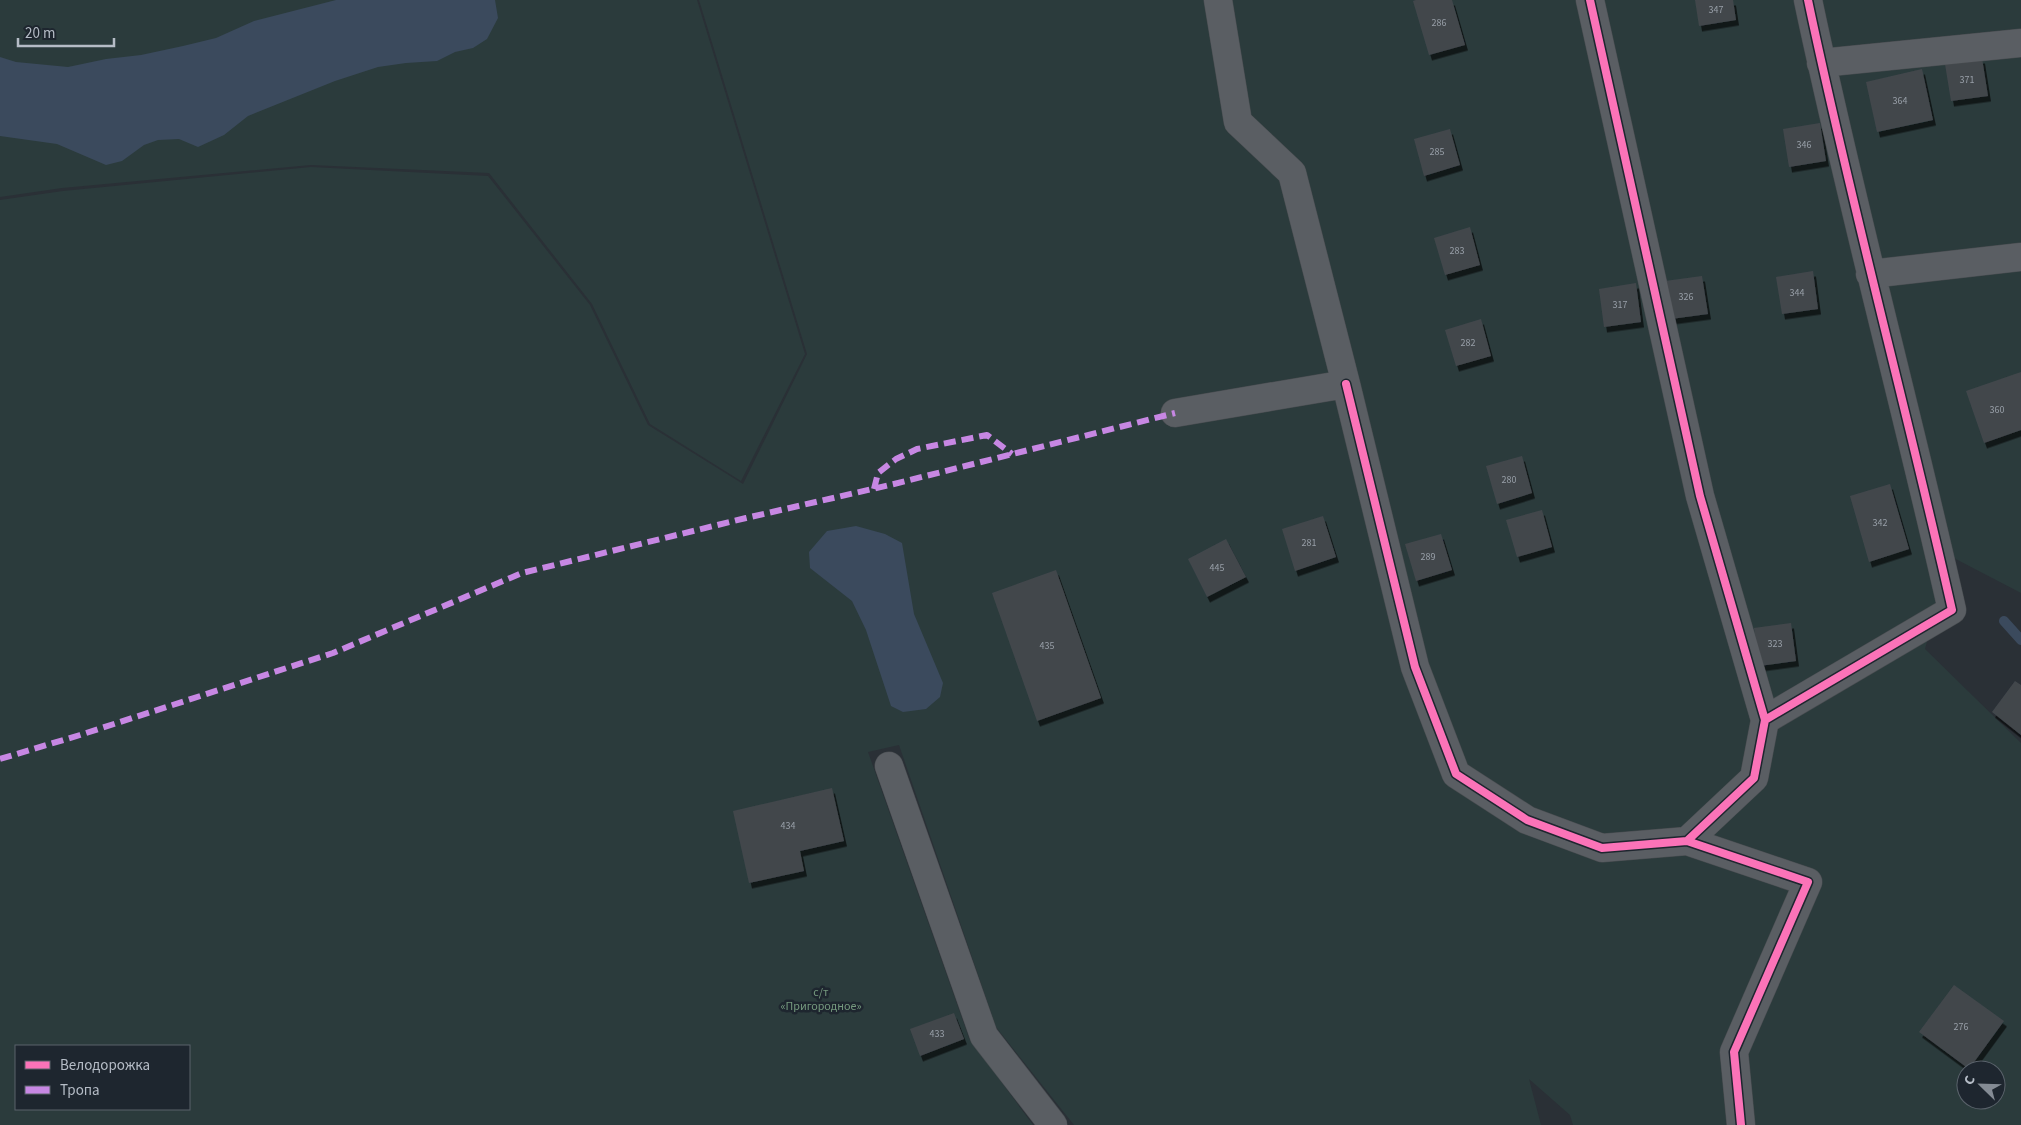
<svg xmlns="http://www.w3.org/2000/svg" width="2021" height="1125" viewBox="0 0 2021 1125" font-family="'Source Sans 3',sans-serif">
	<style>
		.green { fill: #2b3b3c; fill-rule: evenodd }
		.water { fill: #3b4a5d }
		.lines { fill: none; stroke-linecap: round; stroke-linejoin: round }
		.stream { stroke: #3b4a5d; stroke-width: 10 }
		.building { fill: #42474c; filter: url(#shadow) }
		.minor-casing { stroke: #484c50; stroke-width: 29 }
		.minor { stroke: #5a5e63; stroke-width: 28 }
		.quiet { stroke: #c787e3; stroke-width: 6; stroke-dasharray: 12 6; stroke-linecap: butt }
		.cycleway-casing { stroke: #1e262f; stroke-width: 11 }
		.cycleway { stroke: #fb73b8; stroke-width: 8 }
		.labels { text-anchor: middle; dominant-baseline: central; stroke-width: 5; stroke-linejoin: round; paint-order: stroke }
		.number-label { font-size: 10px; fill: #989fa8 }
		.park-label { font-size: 12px; fill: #75997e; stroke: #1e262f }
	</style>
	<defs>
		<filter id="shadow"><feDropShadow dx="3" dy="5.5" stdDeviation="0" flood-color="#0009"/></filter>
	</defs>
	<rect width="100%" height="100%" fill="#2a3036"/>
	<path class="green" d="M0,0H697L805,354L741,481L650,424L592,304L489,173L311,165L62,188L0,197Z
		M699,0H2021V593L1950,556L1925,649L2021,743V1125H1573L1570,1115L1529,1079L1541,1125H1074L996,1027L899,745L868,752L969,1038L1033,1125H0V200L63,191L311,167L488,176L590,305L648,425L743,484L807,354ZM16,1046H189V1109H16ZM1966,1070H1996V1100H1966Z"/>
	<path class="water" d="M336,0H495L498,18L487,39L473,48L455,52L437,61L406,63L378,67L335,81L248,116L224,135L198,147L179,139L158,140L144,145L122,161L106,165L57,144L0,136V57L16,62L68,67L106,59L141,55L183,46L216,38L254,21Z
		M856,526L885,534L902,543L914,614L943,683L940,697L926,709L903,712L891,706L866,630L852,601L810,568L809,552L827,531Z"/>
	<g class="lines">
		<path class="stream" d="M2004,621L2021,640"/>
	</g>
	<path class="building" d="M1416,0H1452L1465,45L1429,55L1413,1Z
		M1695,0H1733L1736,20L1699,26Z
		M1982,58L1988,96L1951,101L1945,64Z
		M1922,69L1933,120L1877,132L1866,82Z
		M1820,123L1826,161L1789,167L1783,129Z
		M1450,129L1460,165L1424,176L1414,139Z
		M1470,227L1480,265L1445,275L1434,238Z
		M1813,271L1818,309L1782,314L1776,277Z
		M1702,276L1708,314L1671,319L1665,281Z
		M1636,283L1641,322L1604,327L1599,289Z
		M1481,319L1491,356L1456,366L1445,330Z
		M2021,372V430L1984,443L1966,391Z
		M1522,456L1532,493L1497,504L1486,466Z
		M1890,484L1909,549L1869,562L1850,496Z
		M1542,510L1552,547L1517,557L1506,520Z
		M1323,516L1336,557L1295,571L1282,529Z
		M1441,534L1452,570L1416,581L1405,544Z
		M1226,539L1246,577L1207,597L1188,559Z
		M1056,570L1101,698L1037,721L992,593Z
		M1791,623L1796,661L1759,666L1754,628Z
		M2015,681L2021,685V735L1992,712Z
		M832,788L844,841L800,851L804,871L749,883L733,811Z
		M1954,985L2004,1021L1969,1069L1919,1032Z
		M954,1013L964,1039L920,1056L910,1029Z"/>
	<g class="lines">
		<defs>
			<path id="minor" d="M1590,0L1700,496L1765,720
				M1821,63L2021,43
				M1870,274L2021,257
				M1346,384L1415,667L1456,774L1527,820L1602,848L1687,841L1808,882L1734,1052L1741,1125
				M1175,413L1346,384L1292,173L1238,122L1218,0
				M889,766L984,1036L1053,1125
				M1687,841L1754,778L1765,720L1952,610C1906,406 1851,205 1808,0"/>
		</defs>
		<use href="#minor" class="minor-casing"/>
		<use href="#minor" class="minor"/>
		<path class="quiet" d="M874,489L878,473L896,459L917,449L987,435L1012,454
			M0,759L80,735L333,653L522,573L746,518L894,484L1175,413"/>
		<defs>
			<path id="cycleway" d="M1590,0L1700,496L1765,720
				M1346,384L1415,667L1456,774L1527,820L1602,848L1687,841L1808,882L1734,1052L1741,1125
				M1687,841L1754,778L1765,720L1952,610C1906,406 1851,205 1808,0"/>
		</defs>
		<use href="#cycleway" class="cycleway-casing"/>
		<use href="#cycleway" class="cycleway"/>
	</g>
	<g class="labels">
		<g class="number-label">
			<text x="1716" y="10">347</text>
			<text x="1439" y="23">286</text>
			<text x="1967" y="80">371</text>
			<text x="1900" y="101">364</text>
			<text x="1804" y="145">346</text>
			<text x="1437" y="152">285</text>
			<text x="1457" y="251">283</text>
			<text x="1797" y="293">344</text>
			<text x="1686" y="297">326</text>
			<text x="1620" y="305">317</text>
			<text x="1468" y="343">282</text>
			<text x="1997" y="410">360</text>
			<text x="1509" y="480">280</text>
			<text x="1880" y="523">342</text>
			<text x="1309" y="543">281</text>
			<text x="1428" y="557">289</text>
			<text x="1217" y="568">445</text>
			<text x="1775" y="644">323</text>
			<text x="1047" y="646">435</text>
			<text x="788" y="826">434</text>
			<text x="1961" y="1027">276</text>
			<text x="937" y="1034">433</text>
		</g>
		<g class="park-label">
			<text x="821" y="992">с/т<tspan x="821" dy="14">«Пригородное»</tspan></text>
		</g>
	</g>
	<rect x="15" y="1045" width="175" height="65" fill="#1e262f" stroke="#5a626b"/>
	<rect x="25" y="1061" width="25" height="8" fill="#fb73b8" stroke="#5a626b"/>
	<text x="60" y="1070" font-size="15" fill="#b5bcc6">Велодорожка</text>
	<rect x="25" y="1086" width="25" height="8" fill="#c787e3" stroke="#5a626b"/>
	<text x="60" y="1095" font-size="15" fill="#b5bcc6">Тропа</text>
	<g transform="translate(1981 1085) rotate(293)"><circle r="24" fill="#1e262f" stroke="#5a626b"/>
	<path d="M0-4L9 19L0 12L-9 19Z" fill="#848b94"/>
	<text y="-8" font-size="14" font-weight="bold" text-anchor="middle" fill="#b5bcc6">С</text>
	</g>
	<path d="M18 38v8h96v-8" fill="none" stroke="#b5bcc6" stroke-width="2.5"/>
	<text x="25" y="38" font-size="15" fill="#b5bcc6" stroke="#1e262f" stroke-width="4" paint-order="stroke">20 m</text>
</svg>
